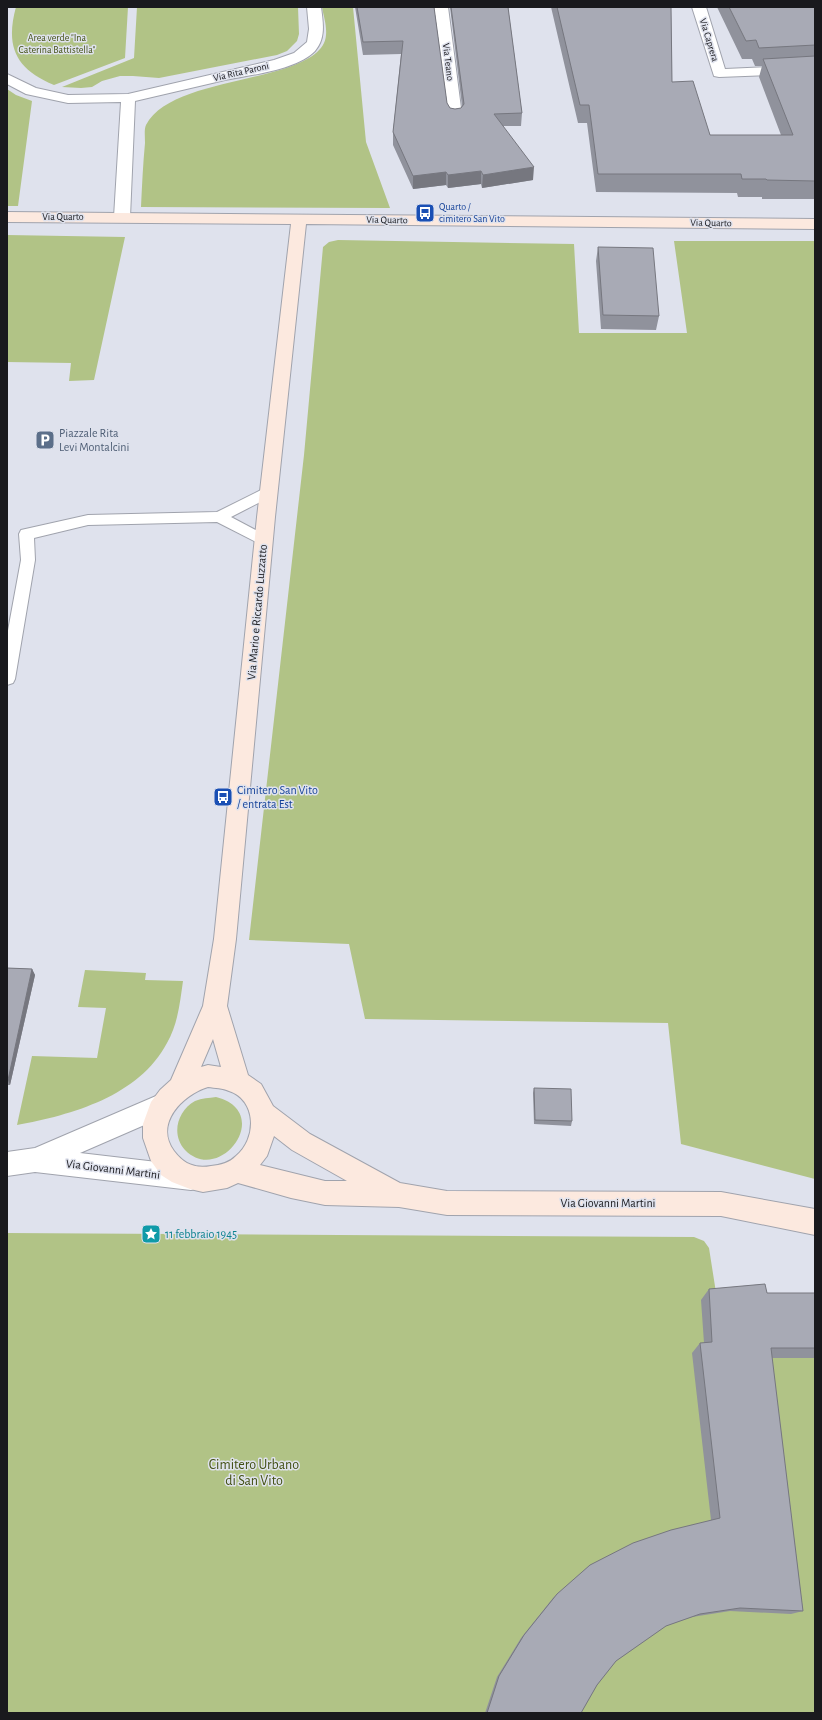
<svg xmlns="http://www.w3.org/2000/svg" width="822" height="1720" viewBox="0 0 822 1720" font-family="'Alegreya Sans',sans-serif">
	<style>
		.green { fill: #b1c386 }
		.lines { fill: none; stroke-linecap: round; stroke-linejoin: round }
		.lane-casing { stroke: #a0a3ad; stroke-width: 2 }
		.street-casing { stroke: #a0a3ad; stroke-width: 2 }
		.secondary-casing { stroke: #a0a3ad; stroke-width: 2 }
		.lane { fill: #fff; fill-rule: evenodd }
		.street { fill: #fff; fill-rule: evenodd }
		.secondary { fill: #fce9df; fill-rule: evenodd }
		.wall { fill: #90929c }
		.shaded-wall { fill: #76777f }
		.building { fill: #a8aab5; stroke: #76777f }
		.labels { text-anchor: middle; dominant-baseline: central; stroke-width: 3; stroke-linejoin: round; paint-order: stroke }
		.far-park-label { font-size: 10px; fill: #414f12; stroke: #dfe2ed }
		.far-street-label { font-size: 10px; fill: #19191d; stroke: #dfe2ed }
		.far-transit-label { font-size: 10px; fill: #164399; stroke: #dfe2ed; text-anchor: start }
		.service-label { font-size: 12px; fill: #4e5e75; stroke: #dfe2ed; text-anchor: start }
		.street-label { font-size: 12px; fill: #19191d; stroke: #dfe2ed }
		.transit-label { font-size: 12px; fill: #164399; stroke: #dfe2ed; text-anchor: start }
		.culture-label { font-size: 12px; fill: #0d838f; stroke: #dfe2ed; text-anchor: start }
		.near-park-label { font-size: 14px; fill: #414f12; stroke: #dfe2ed }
	</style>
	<rect width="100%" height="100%" fill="#dfe2ed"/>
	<path class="green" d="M16,7H128L125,58L54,85C16,69 5,47 16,7Z
		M137,7H298L299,34L297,41L287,51L277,55L159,78L133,76H120L102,81L92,87L81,88L62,87L134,58Z
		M322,7H353L366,142L390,208L141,207C142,185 143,164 145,143C145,137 144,129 146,125C168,83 265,83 307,59C313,56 321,50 324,43C329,32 324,18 322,7Z
		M7,89L16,95L32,101L18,206H7Z
		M7,235L125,237L94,380L69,381L71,363L7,362Z
		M338,240L574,244L579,333H687L674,241H815V1179L681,1144L668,1023L365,1019L349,944L249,940L304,455L323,247L329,242Z
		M85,970L146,973L145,980L183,981C180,1002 178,1024 167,1043C139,1096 72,1115 17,1125L32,1056L97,1058L106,1008L78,1007Z
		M216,1097C275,1112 220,1186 185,1150C171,1135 177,1111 195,1101C202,1098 209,1098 216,1097Z
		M7,1233L694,1237L704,1241L709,1248L717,1299L815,1304V1713H7Z"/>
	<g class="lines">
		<defs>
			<path id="lane" d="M269,486L274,487L276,491L274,495L231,517L269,537L271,541L269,545L264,546L217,522L88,525L34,538L35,560L15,679L13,683L7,685V636L21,560L19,534L21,530L88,515L217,512Z"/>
			<path id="street" d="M307,7H321C323,23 326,38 315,51C297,70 250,75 225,80C195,87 165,94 135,101L130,217L128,220L122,222L116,220L114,217L121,102L68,103L26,94L7,84V74L36,88L68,95L128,94L274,60L294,53L307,42L309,29Z
				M434,7H448L462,116L460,119L455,120L450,119L448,116Z
				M692,7H706L725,69L815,65V73L719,77L714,76Z
				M163,1093L172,1097L175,1105L172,1113L80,1153L191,1166L200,1169L204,1178L200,1187L191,1190L35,1172L7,1176V1152L35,1148Z"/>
			<path id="secondary" d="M7,212L815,219V229L306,224L275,517L236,939L227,1006L248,1075L261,1084L273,1106L310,1134L400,1183L447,1191L721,1192L815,1209V1235L721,1216L447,1215L399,1207L325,1205L291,1198L238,1183L227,1188L203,1192L190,1189L172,1182L161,1175L151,1161L143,1138V1124L151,1102L160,1090L171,1080L203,1006L214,939L257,517L291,224L7,222ZM213,1039L221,1067L208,1065L201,1067ZM208,1087C215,1088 223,1088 229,1091C257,1100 257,1139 236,1156C229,1163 221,1165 211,1166C195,1169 184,1164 174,1151C154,1124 182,1095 208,1087ZM274,1136L292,1150L347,1181H325L260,1165L267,1156Z"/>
		</defs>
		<use href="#lane" class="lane-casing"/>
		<use href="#street" class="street-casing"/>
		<use href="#secondary" class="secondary-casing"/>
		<use href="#lane" class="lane"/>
		<use href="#street" class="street"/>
		<use href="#secondary" class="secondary"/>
	</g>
	<path class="wall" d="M355,7H434L447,103L450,108L455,109L461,108L462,106L450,7H508L522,113L521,126H503L533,180L482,188L481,184L448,188L446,185L413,189L393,145V132L401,54L363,55Z
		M551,7H671L672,82L710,135H781L759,77L762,66H755L752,59H742L717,7H815V199H762V197H738L737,193L596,192L587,123H578Z
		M598,247L659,316L656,330L601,329L596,261Z
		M7,968L32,969L35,975L10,1085H7Z
		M534,1088L572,1121L571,1126L534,1124L533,1093Z
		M709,1289L767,1293H815V1358H772L803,1611L791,1614L730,1611L692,1617L665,1626L616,1661L597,1685L581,1713H485L497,1677L521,1638L553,1598L590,1565L711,1520L692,1353L700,1343H704L701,1300Z"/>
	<path class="shaded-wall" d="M534,167L533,180L482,188L483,175Z
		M481,171V184L448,188V175Z
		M446,172V185L413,189V176Z
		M32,969L35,975L10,1085L8,1080Z"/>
	<path class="building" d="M357,7H434L447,103L450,108L455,109L461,108L464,104L451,7H508L522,113L494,114L534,167L483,175L481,171L448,175L446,172L413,176L393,132L403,41L363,42Z
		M557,7H671L672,82L693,81L710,135H793L763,59L815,56V181L767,180L766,179H742L741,174H598L589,105H580Z
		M729,7H815V45L759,48L756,40L746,41Z
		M598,247L653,248L659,316L603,315Z
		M7,968L32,969L8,1080H7Z
		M534,1088L571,1089L572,1121L535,1120Z
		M765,1284L767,1293H815V1348H771L803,1611L740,1608L700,1614L666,1626L616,1661L597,1685L581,1713H487L499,1676L524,1635L557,1594L590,1565L633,1543L671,1530L720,1518L700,1343L712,1342L709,1289Z"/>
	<defs>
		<symbol id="bus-square" viewBox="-11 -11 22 22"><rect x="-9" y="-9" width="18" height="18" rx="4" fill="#1a4fb4" stroke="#dfe2ed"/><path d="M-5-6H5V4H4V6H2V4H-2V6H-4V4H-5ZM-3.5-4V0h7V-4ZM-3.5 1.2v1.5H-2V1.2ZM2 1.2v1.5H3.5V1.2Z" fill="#fff"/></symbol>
		<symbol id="parking-square" viewBox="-11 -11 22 22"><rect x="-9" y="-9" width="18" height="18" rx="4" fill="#5c6f8a" stroke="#dfe2ed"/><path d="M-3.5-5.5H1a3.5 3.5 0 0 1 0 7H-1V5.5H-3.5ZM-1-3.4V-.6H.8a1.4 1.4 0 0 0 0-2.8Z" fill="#fff"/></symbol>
		<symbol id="sight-square" viewBox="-11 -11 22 22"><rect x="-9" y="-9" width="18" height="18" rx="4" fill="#0f9aa8" stroke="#dfe2ed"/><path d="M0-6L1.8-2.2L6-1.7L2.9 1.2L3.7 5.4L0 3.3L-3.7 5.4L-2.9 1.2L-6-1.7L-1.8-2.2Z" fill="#fff"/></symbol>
	</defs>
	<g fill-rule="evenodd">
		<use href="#bus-square" x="414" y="202" width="22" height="22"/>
		<use href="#parking-square" x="34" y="429" width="22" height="22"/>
		<use href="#bus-square" x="212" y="786" width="22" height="22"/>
		<use href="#sight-square" x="140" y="1223" width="22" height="22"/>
	</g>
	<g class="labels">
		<g class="far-park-label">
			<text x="57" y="38">Area verde "Ina<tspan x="57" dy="12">Caterina Battistella"</tspan></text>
		</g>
		<g class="far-street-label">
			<text transform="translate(709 40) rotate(73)">Via Caprera</text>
			<text transform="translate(448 62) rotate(83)">Via Teano</text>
			<text transform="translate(241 72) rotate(-13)">Via Rita Paroni</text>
			<text x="63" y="217">Via Quarto</text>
			<text transform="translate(387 220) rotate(1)">Via Quarto</text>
			<text transform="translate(711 223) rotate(1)">Via Quarto</text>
		</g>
		<g class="far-transit-label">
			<text x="439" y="207">Quarto /<tspan x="439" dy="12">cimitero San Vito</tspan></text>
		</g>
		<g class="service-label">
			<text x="59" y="433">Piazzale Rita<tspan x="59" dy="14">Levi Montalcini</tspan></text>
		</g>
		<g class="street-label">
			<text transform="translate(257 612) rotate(-85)">Via Mario e Riccardo Luzzatto</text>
			<text transform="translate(113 1169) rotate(7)">Via Giovanni Martini</text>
			<text x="608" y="1203">Via Giovanni Martini</text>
		</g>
		<g class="transit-label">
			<text x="237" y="790">Cimitero San Vito<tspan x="237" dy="14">/ entrata Est</tspan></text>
		</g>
		<g class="culture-label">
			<text x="165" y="1234">11 febbraio 1945</text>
		</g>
		<g class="near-park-label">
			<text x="254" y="1465">Cimitero Urbano<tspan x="254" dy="16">di San Vito</tspan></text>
		</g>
	</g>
	<rect width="822" height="1720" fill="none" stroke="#19191d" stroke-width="16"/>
</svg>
